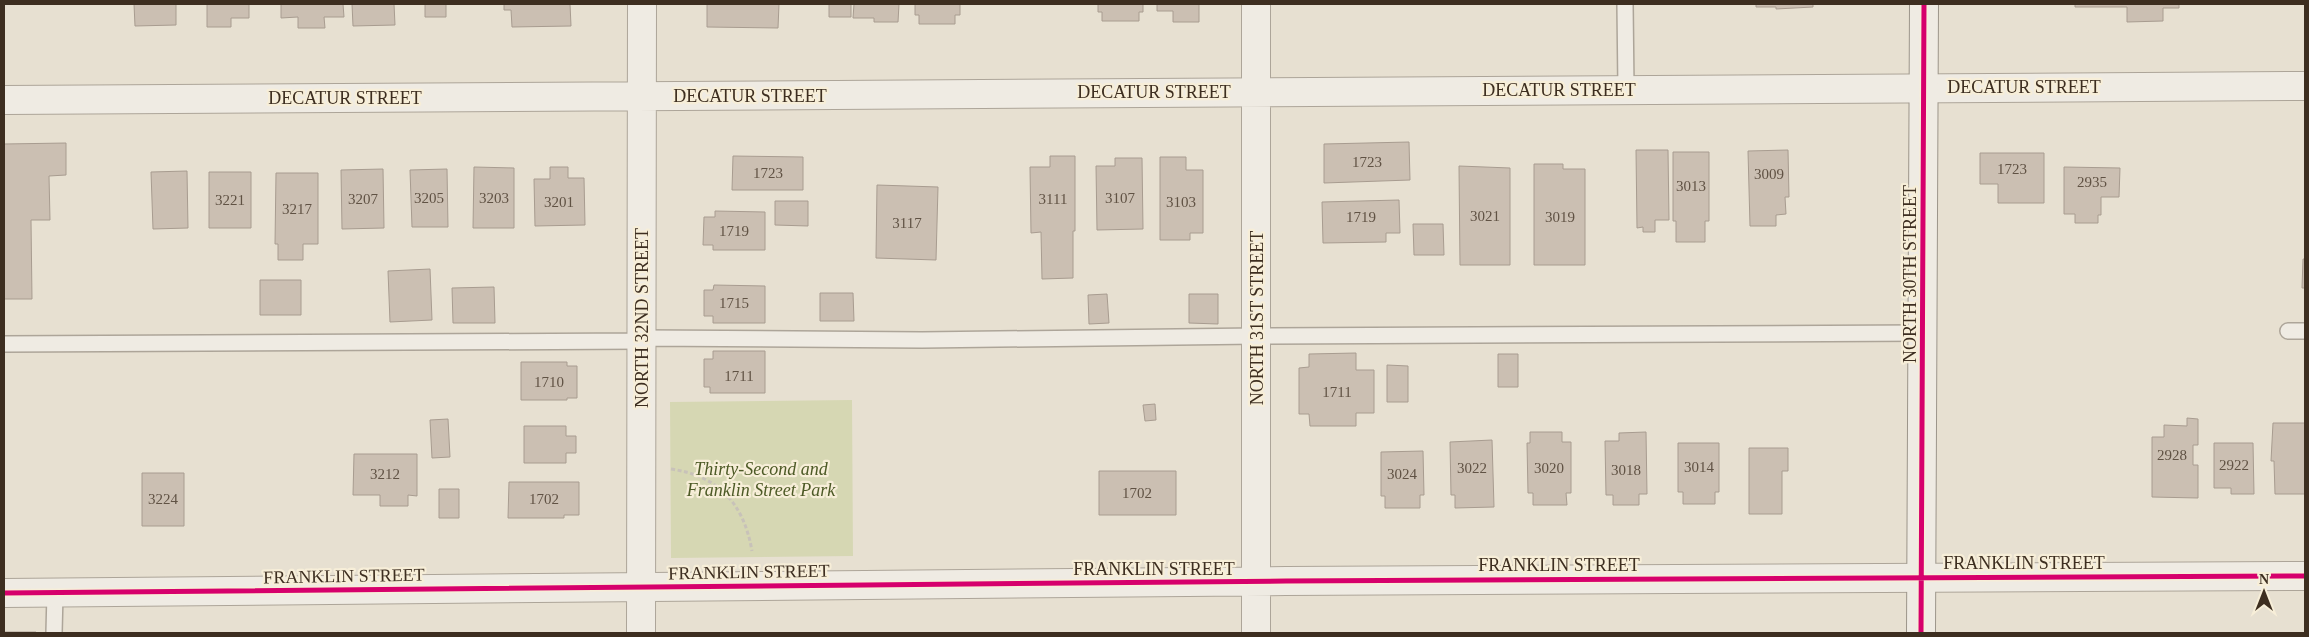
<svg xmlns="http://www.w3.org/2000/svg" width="2309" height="637" viewBox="0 0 2309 637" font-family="'Times New Roman',serif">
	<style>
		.green { fill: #d6d7b3 }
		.building { fill: #cbbfb2; stroke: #a89c90 }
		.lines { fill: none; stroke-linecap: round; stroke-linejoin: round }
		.service-casing { stroke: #ada599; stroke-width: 18 }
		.minor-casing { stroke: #ada599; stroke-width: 30 }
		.secondary-casing { stroke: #9c958a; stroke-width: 30 }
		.path { stroke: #c8c2b9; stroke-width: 3; stroke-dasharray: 4 2.5; stroke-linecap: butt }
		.service { stroke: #efebe3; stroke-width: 15 }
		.minor { stroke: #efebe3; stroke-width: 28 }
		.secondary { stroke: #efebe3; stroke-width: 28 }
		.cycleway-casing { stroke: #f7eed8; stroke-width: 8 }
		.cycleway { stroke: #d6006c; stroke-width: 5 }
		.labels { text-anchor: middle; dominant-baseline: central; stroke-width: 4.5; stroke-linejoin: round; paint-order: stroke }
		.number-label { font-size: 15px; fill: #605244 }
		.street-label { font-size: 18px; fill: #3d2e20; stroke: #f7eed8 }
		.park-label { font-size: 18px; font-style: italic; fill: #4d5a26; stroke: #f7eed8 }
	</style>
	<rect width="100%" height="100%" fill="#e7e0d1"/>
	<path class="green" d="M852,400L853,556L671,558L670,402Z"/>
	<path class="building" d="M134,4H176V25L135,26Z
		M207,4H249V18H231V27H207Z
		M281,4H343L344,17H324L325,28H298V17L281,18Z
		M352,4H394L395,25L353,26Z
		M425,4H446V17H425Z
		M504,4H570L571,26L512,27L511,10H504Z
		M707,4H779L778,28L707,27Z
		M829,4H851V17H829Z
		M854,4H899L898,22H874V18H853Z
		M915,4H960V15H955V24H919V15H915Z
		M1098,4H1143V12H1139V21H1102V12H1098Z
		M1157,4H1199V22H1173V11H1157Z
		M1756,4H1813V7L1776,9V7H1756Z
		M2075,4H2179V8H2163V21L2127,22V7H2075Z
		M1409,142L1410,180L1324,183V144Z
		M66,143V175L49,176L50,220H31L32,299H4V144Z
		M1636,150H1668L1669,220H1655V232H1643V227L1637,228Z
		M1788,150L1789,197H1785L1786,214L1776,215V226H1750L1748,151Z
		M1673,152H1709V221H1705V242H1676V221H1673Z
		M1980,153H2044V203H1998V184H1980Z
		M733,156L803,157V190H732Z
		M1050,156H1075V231H1073V278L1042,279L1041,232L1031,233L1030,167H1050Z
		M1160,157H1186V170H1203V233H1190V240H1160Z
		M1115,158H1142L1143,229L1097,230L1096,166H1115Z
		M1534,164H1563V169H1585V265H1534Z
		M1459,166L1510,168V265H1460Z
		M474,167L514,168V228H473Z
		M550,167H568V178H584L585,225L535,226L534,179H550Z
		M2064,167L2120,168L2119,197H2101V215H2098V223H2075V214H2064Z
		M383,169L384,228L342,229L341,170Z
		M447,169L448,227H412L410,170Z
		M187,171L188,228L153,229L151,172Z
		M209,172H251V228H209Z
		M276,173H318V244H303V260H278V244H275Z
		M877,185L938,187L936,260L876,258Z
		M1399,200L1400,233H1386V242L1323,243L1322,202Z
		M775,201H808V226L775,225Z
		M715,211L765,212V250H713V245H703L704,217H715Z
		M1413,224H1443L1444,255H1414Z
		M2303,259H2305V288H2302Z
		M430,269L432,320L390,322L388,271Z
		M260,280H301V315H260Z
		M714,285L765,286V323H713V316H704V290H713Z
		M494,287L495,323H453L452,288Z
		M820,293H853L854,321H820Z
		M1107,294L1109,323L1089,324L1088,295Z
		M1189,294H1218V324L1189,323Z
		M713,351H765V393H710V387H704V359H713Z
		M1356,353V370H1374V413H1356V426H1310L1309,414H1299V368L1309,367V354Z
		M1498,354H1518V387H1498Z
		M521,362H567V366H577V398H567V400H521Z
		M1387,365L1408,366V402H1387Z
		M1155,404L1156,420L1145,421L1143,405Z
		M2187,418L2198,419V445H2193V465H2198V498L2152,497V437H2164V425L2187,426Z
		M448,419L450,457L432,458L430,420Z
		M2273,423H2305V494H2275L2274,461H2271Z
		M524,426H566V436H576V453H566V463H524Z
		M1530,432H1562V442H1571V493H1566L1567,505H1533V493H1528L1527,443H1530Z
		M1646,432L1647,494H1639V505H1613V495H1606L1605,441H1619V433Z
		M1492,440L1494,507L1455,508V495H1451L1450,442Z
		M1678,443H1719V492H1715V504H1683V492H1678Z
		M2214,443H2253L2254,494H2231V488H2214Z
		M1749,448H1788V471H1782V514H1749Z
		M1423,451L1424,495H1420V508H1385V496H1381V452Z
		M354,454H417V496L408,495V506H380V495H353Z
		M1099,471H1176V515H1099Z
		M142,473H184V526H142Z
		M509,482H579V515H564V518H508Z
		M439,489H459V518H439Z
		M4,632H36V633H4Z"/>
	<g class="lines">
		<defs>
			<path id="service" d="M1625,4L1626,89
				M2288,331H2305
				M642,338L922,340L1257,336L1924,333
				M4,344L642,341
				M54,633L55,593"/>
			<path id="minor" d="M1256,4V633
				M4,100L2305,86
				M4,593L1286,581L2305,576
				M641,633L642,4"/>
			<path id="secondary" d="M1921,633L1924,4"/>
		</defs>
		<use href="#service" class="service-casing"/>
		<use href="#minor" class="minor-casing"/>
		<use href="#secondary" class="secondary-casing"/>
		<path class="path" d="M671,469C720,476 744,505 752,551"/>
		<use href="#service" class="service"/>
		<use href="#minor" class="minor"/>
		<use href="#secondary" class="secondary"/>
		<defs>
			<path id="cycleway" d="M4,593L1286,581L2305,576
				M1921,633L1924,4"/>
		</defs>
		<use href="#cycleway" class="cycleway-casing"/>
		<use href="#cycleway" class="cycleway"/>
	</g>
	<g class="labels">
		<g class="number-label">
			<text x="1367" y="162">1723</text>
			<text x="2012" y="169">1723</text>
			<text x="768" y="173">1723</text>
			<text x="1769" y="174">3009</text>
			<text x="2092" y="182">2935</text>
			<text x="1691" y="186">3013</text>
			<text x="429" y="198">3205</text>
			<text x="494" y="198">3203</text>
			<text x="1120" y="198">3107</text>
			<text x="363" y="199">3207</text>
			<text x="1053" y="199">3111</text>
			<text x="230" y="200">3221</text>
			<text x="559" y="202">3201</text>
			<text x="1181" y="202">3103</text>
			<text x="297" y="209">3217</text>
			<text x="1485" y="216">3021</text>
			<text x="1361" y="217">1719</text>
			<text x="1560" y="217">3019</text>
			<text x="907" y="223">3117</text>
			<text x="734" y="231">1719</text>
			<text x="734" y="303">1715</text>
			<text x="739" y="376">1711</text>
			<text x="549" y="382">1710</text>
			<text x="1337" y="392">1711</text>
			<text x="2172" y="455">2928</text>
			<text x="2234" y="465">2922</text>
			<text x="1699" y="467">3014</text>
			<text x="1472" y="468">3022</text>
			<text x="1549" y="468">3020</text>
			<text x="1626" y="470">3018</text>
			<text x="385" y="474">3212</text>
			<text x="1402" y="474">3024</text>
			<text x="1137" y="493">1702</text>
			<text x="163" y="499">3224</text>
			<text x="544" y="499">1702</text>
		</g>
		<g class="street-label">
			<text x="2024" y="87">DECATUR STREET</text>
			<text x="1559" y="90">DECATUR STREET</text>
			<text x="1154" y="92">DECATUR STREET</text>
			<text x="750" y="96">DECATUR STREET</text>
			<text x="345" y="98">DECATUR STREET</text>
			<text transform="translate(1910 274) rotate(-90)">NORTH 30TH STREET</text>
			<text transform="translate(642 318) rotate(-90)">NORTH 32ND STREET</text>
			<text transform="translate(1257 318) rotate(-90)">NORTH 31ST STREET</text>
			<text x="2024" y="563">FRANKLIN STREET</text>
			<text x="1559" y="565">FRANKLIN STREET</text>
			<text x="1154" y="569">FRANKLIN STREET</text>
			<text transform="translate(749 572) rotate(-1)">FRANKLIN STREET</text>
			<text transform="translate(344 576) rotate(-1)">FRANKLIN STREET</text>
		</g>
		<g class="park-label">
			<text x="761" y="469">Thirty-Second and<tspan x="761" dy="21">Franklin Street Park</tspan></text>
		</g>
	</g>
	<rect width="2309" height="637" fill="none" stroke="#3d2e20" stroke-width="10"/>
	<g transform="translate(2264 592)" stroke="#f7eed8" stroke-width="4" paint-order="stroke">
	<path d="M0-4L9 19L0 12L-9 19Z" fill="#3d2e20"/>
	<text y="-8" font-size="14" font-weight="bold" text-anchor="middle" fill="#3d2e20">N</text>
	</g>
</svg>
